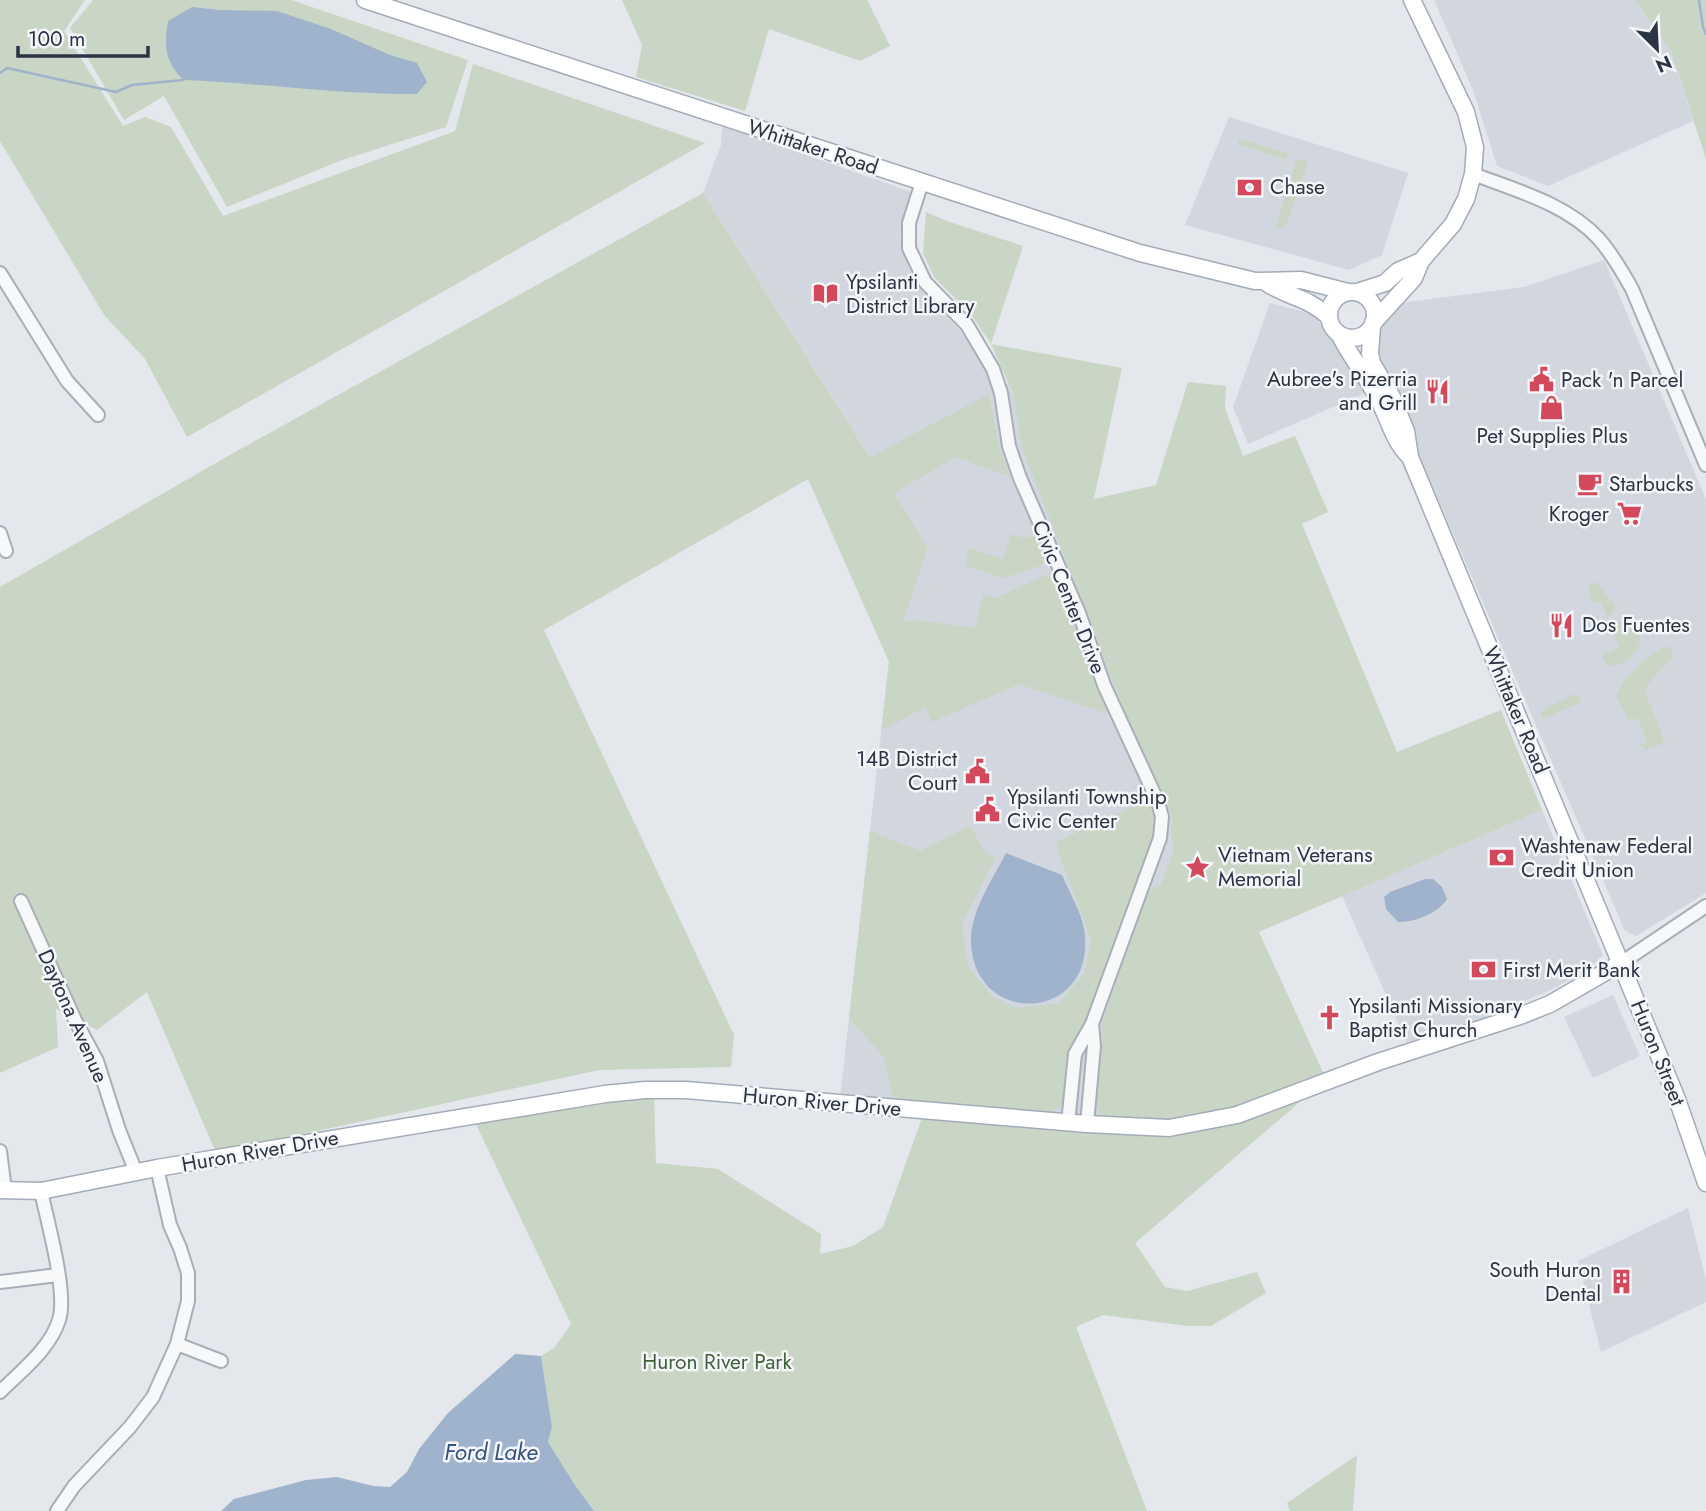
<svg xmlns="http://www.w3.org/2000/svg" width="1706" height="1511" viewBox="0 0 1706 1511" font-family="Jost,sans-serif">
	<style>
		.built { fill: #d2d6de }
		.green { fill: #c9d6c5 }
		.water { fill: #9fb4cc }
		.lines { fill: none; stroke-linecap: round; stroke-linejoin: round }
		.stream { stroke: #9fb4cc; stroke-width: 2.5 }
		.minor-casing { stroke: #a9aeb7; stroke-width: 16 }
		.major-casing { stroke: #a3abb8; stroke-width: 19 }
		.minor { stroke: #f7f8fa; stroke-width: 12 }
		.major { stroke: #fff; stroke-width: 16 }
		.labels { text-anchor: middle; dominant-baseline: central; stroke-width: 5; stroke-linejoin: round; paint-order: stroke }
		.street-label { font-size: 21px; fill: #2b3445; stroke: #f4f6f9 }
		.poi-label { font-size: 21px; fill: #2b3445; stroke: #f4f6f9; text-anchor: start }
		.park-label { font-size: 21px; fill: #3f6138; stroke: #f4f6f9 }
		.water-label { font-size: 23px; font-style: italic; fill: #34527a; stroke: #f4f6f9 }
	</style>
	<rect width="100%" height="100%" fill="#e4e7ec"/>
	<path class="built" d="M1434,0H1635L1671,51L1693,121L1548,186L1497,166L1473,90Z
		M1229,117L1408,173L1382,255L1349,270L1185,225Z
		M722,125L911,192L900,238L910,271L933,302L972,343L995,390L1008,383L1069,522L1326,1079L1181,1122L1028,1113L855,1097L840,1098L889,662L928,548L703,193L721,145Z
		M1604,260L1706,499V893L1636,936L1625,931L1384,374L1374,357L1375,334L1387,310L1400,303L1524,287Z
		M1270,303L1313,314L1339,349L1365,393L1248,444L1233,407Z
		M1542,810L1603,955L1587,971L1548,991L1461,1028L1407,1042L1342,896Z
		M1613,995L1640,1056L1593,1078L1564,1017Z
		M1688,1208L1706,1280V1302L1601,1352L1578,1261Z"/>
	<path class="green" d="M0,0H85L64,31L123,126L145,117L171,127L223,216L455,131L473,64L705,143L187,437L145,359L104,315L0,141Z
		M93,0H291L468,60L446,127L342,160L227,207L164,96L124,120L70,28Z
		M622,0H867L890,46L860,61L769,29L745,111L636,77L642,45Z
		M1635,0H1706V159L1671,51Z
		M1240,139L1287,153L1288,157L1284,159L1239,145L1237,140Z
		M1299,159L1307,161V165L1286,226L1275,229L1296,161Z
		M703,193L870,457L989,394L999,446L1011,477L956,457L894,493L928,548L903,622L916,620L975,628L983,594L995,598L1046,575L1055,579L1108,709L1106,713L1019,684L932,722L925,707L881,731L889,662L808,479L544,630L734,1035L731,1067L599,1070L216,1153L147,992L97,1030L56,1009L58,1047L0,1073V587L235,452Z
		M926,212L947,221L1023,246L991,344L1122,368L1094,499L1156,485L1188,382L1226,386L1225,408L1243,456L1295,436L1328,512L1302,524L1397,752L1501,710L1542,810L1259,932L1326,1079L1235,1111L1164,1120L1100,1115L1096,1105L1103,1020L1150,889L1161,885L1174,849L1171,834L1172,816L1132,730L1022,448L1014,396L991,344L970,313L934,277L923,253Z
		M1011,534L1024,538L1038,535L1047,556L1042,565L1004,578L966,566L968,548L1003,559Z
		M1596,582L1615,605L1612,614L1607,616L1600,601L1593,603L1589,596L1592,594L1588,586Z
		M1631,618C1640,628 1642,637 1638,649C1630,658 1620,668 1607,665L1601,656L1619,648L1610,625Z
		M1666,646L1672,650L1673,657L1647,685L1646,694L1664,740L1662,744L1646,750L1640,745L1647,741L1638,718L1629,721L1616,696C1622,678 1649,654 1666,646Z
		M1575,694L1581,697L1579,703L1545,718L1541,715L1543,709Z
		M1143,802L1152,804L1157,830L1084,1024L1067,1056L1062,1105L1048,1113L893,1099L884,1057L849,1019L870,831L920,851L970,826L986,854L996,857L962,923L968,967L992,996L1017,1008L1059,1003L1084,974L1091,939L1056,847L1058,841Z
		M654,1095L656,1163L718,1169L821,1234L820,1254L853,1246L883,1227L922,1118L1146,1135L1211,1129L1241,1122L1302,1100L1135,1243L1165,1287L1187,1291L1257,1272L1266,1293L1211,1326H1188L1103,1315L1076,1327L1147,1511H594L575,1485L548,1442L552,1427L541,1356L554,1348L571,1324L475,1122Z
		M1357,1455L1353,1511H1290L1287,1503Z"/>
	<path class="water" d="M192,7L220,10L277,11L331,29L390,55L417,63L427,82L417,94C339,95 261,83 183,80C164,60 164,46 168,21Z
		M1006,853L1062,875C1069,892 1081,911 1084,929C1099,1022 974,1030 971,942C970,911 993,879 1006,853Z
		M1425,879H1433L1442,887L1447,899C1439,913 1413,923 1398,922L1386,909L1384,897L1390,892Z
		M515,1354L541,1356L552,1427L548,1442L575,1485L594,1511H221L234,1499L306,1480L337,1477L373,1486L390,1487L407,1472L419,1449L448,1413Z"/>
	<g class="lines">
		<path class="stream" d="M1699,0L1703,27L1706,34
			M0,73L7,68L116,92L132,85L183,80"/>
		<defs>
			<path id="minor" d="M1473,174C1515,190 1567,204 1599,239C1612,254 1622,271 1632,289L1706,465
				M922,182L909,223V248L925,282L967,325L993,369L1001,393L1009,446L1020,478L1079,613L1104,685L1158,802L1162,817L1160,838L1092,1024L1075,1054L1068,1123
				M0,273L67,381L98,415
				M0,533L6,551
				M21,901L75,1020L97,1061L119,1130L136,1172
				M1621,963L1706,906
				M1087,1124L1094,1046L1092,1024
				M0,1151L5,1190
				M0,1282L58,1275
				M177,1344L221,1361
				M0,1392C21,1371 50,1349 59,1320C68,1293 47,1221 41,1191
				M57,1511L74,1486L130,1427L153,1397L177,1344L188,1301V1273L180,1248L170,1225L157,1168"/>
			<path id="major" d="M365,0L1140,253L1255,281L1301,280L1348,292
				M1265,282C1288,298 1306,296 1328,316
				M1329 315a23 23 0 1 1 46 0a23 23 0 1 1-46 0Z
				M1357,292L1385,283L1398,271L1421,261L1453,224L1466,199L1473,174L1475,147L1466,112L1412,0
				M1373,323L1414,278L1421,261
				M1372,327L1370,353L1372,363L1392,397L1406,431L1410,457L1677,1099L1706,1183
				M1339,334C1350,356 1365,374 1376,395C1388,415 1392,440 1410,457
				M0,1190L41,1191L157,1168L605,1094L645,1090H686L1087,1124L1169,1128L1237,1115L1378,1062L1520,1016L1550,1004L1621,963"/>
		</defs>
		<use href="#minor" class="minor-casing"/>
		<use href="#major" class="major-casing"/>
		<use href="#minor" class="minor"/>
		<use href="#major" class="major"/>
	</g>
	<defs>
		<symbol id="bank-bare" viewBox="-9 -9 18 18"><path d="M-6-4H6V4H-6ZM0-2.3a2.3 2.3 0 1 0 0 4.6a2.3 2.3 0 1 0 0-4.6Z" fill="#d1495b" stroke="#f4f6f9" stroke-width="2.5" paint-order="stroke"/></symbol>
		<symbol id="library-bare" viewBox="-9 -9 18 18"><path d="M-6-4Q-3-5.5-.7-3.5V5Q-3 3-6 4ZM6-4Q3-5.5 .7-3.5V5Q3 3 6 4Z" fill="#d1495b" stroke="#f4f6f9" stroke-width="2.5" paint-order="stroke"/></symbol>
		<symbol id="civic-bare" viewBox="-9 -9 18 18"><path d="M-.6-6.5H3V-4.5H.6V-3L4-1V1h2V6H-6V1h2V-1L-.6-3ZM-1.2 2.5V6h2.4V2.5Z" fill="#d1495b" stroke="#f4f6f9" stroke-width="2.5" paint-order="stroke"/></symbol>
		<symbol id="restaurant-bare" viewBox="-9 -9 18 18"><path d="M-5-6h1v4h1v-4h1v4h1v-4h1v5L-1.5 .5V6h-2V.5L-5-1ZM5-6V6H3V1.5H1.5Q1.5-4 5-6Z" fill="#d1495b" stroke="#f4f6f9" stroke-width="2.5" paint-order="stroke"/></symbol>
		<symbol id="shop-bare" viewBox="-9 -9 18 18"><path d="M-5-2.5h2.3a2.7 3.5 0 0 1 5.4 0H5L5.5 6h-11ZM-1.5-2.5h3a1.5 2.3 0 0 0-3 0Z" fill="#d1495b" stroke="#f4f6f9" stroke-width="2.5" paint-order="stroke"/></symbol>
		<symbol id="cafe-bare" viewBox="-9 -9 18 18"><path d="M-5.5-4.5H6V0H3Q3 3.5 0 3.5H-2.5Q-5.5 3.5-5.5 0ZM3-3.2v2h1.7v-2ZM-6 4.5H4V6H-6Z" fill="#d1495b" stroke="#f4f6f9" stroke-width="2.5" paint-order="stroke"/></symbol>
		<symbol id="supermarket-bare" viewBox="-9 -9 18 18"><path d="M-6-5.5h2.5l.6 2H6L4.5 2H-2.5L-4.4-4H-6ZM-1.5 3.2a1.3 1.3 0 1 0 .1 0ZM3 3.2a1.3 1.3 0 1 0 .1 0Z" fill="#d1495b" stroke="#f4f6f9" stroke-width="2.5" paint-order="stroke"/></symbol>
		<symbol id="sight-bare" viewBox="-9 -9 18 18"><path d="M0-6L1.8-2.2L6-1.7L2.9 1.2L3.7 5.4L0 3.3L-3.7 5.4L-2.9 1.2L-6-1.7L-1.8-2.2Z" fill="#d1495b" stroke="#f4f6f9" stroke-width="2.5" paint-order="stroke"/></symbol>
		<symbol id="church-bare" viewBox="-9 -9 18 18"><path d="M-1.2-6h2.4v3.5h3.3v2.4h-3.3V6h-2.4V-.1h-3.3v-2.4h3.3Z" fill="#d1495b" stroke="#f4f6f9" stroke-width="2.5" paint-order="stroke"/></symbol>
		<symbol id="building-bare" viewBox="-9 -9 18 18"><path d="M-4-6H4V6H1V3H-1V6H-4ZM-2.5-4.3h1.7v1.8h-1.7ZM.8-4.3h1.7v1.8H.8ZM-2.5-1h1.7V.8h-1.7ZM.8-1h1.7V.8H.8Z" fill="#d1495b" stroke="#f4f6f9" stroke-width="2.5" paint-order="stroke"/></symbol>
	</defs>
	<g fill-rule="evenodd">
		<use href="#bank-bare" x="1232" y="170" width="35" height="35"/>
		<use href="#library-bare" x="808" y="276" width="35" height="35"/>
		<use href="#civic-bare" x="1524" y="362" width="35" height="35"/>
		<use href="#restaurant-bare" x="1420" y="374" width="35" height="35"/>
		<use href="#shop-bare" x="1534" y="390" width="35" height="35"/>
		<use href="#cafe-bare" x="1572" y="466" width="35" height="35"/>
		<use href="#supermarket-bare" x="1612" y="496" width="35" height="35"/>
		<use href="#restaurant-bare" x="1544" y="608" width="35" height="35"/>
		<use href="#civic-bare" x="960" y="754" width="35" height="35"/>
		<use href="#civic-bare" x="970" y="792" width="35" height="35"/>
		<use href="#bank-bare" x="1484" y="840" width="35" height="35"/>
		<use href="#sight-bare" x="1180" y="850" width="35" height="35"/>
		<use href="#bank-bare" x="1466" y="952" width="35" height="35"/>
		<use href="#church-bare" x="1312" y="1000" width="35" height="35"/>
		<use href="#building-bare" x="1604" y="1264" width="35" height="35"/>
	</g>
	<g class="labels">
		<g class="street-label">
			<text transform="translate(813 147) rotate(18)">Whittaker Road</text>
			<text transform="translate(1069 597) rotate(68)">Civic Center Drive</text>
			<text transform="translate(1516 710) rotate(67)">Whittaker Road</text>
			<text transform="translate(73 1016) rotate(66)">Daytona Avenue</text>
			<text transform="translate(1658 1053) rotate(68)">Huron Street</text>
			<text transform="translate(822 1102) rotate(5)">Huron River Drive</text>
			<text transform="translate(260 1151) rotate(-10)">Huron River Drive</text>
		</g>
		<g class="poi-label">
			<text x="1270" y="187">Chase</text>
			<text x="846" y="282">Ypsilanti<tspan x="846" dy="24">District Library</tspan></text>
			<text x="1417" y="379" text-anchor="end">Aubree's Pizerria<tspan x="1417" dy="24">and Grill</tspan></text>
			<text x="1561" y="380">Pack 'n Parcel</text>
			<text x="1552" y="436" text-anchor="middle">Pet Supplies Plus</text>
			<text x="1609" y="484">Starbucks</text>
			<text x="1609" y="514" text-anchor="end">Kroger</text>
			<text x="1582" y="625">Dos Fuentes</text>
			<text x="957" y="759" text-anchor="end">14B District<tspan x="957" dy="24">Court</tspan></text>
			<text x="1007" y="797">Ypsilanti Township<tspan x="1007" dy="24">Civic Center</tspan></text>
			<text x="1521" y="846">Washtenaw Federal<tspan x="1521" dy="24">Credit Union</tspan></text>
			<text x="1218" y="855">Vietnam Veterans<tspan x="1218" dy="24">Memorial</tspan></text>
			<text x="1503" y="970">First Merit Bank</text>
			<text x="1349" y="1006">Ypsilanti Missionary<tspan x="1349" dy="24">Baptist Church</tspan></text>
			<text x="1601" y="1270" text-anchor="end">South Huron<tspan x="1601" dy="24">Dental</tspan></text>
		</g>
		<g class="park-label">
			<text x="717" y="1362">Huron River Park</text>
		</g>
		<g class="water-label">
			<text x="491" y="1452">Ford Lake</text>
		</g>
	</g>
	<g transform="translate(1657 49) rotate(156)" stroke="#f4f6f9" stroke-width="5" paint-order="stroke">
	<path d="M0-5L12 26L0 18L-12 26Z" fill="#2b3445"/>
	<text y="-10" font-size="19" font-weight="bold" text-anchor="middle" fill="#2b3445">N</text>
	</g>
	<path d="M18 46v10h130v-10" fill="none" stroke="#2b3445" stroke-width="3.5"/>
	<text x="28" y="46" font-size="21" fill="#2b3445" stroke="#f4f6f9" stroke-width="5" paint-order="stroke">100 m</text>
</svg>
